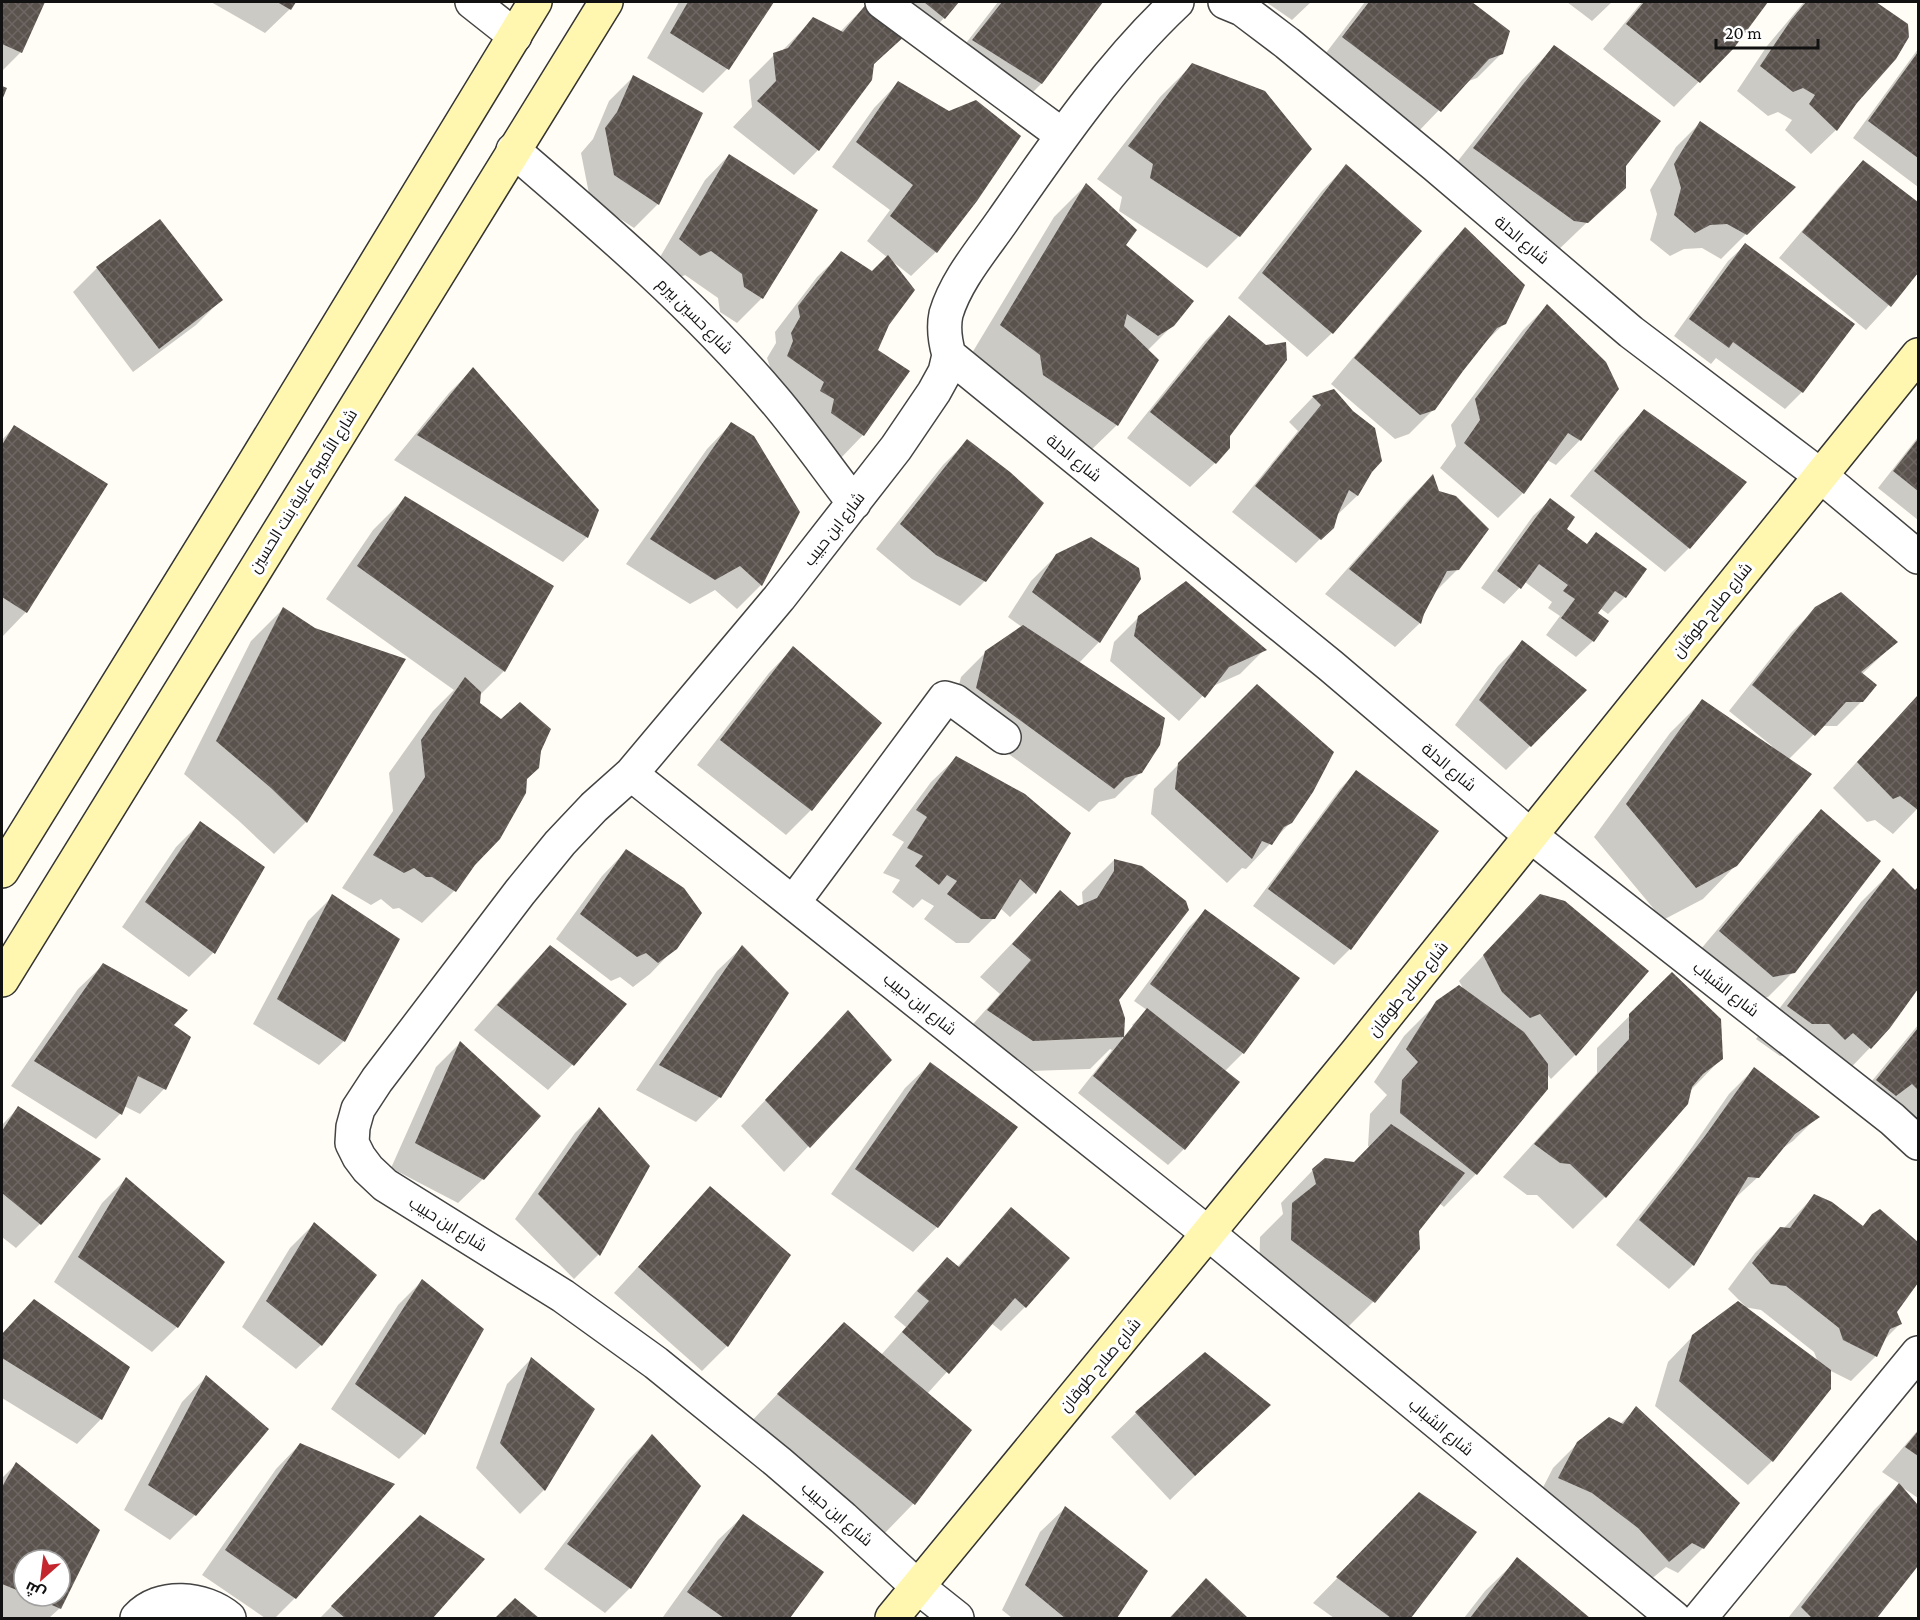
<svg xmlns="http://www.w3.org/2000/svg" width="1920" height="1620" viewBox="0 0 1920 1620" font-family="'Crimson Pro',Cairo,serif">
	<style>
		.shadow { fill: #0003; fill-rule: evenodd }
		.building { fill: url(#building-cross-hatch) }
		.lines { fill: none; stroke-linecap: round; stroke-linejoin: round }
		.street-casing { stroke: #444; stroke-width: 36 }
		.secondary-casing { stroke: #333; stroke-width: 36 }
		.street { stroke: #fff; stroke-width: 33 }
		.secondary { stroke: #fff6b0; stroke-width: 33 }
		.labels { text-anchor: middle; dominant-baseline: central; stroke-width: 6; stroke-linejoin: round; paint-order: stroke }
		.street-label { font-size: 16px; fill: #111; stroke: #fff }
	</style>
	<defs>
		<pattern id="building-cross-hatch" width="8" height="8" patternUnits="userSpaceOnUse" patternTransform="scale(1.5)"><rect width="8" height="8" fill="#5a524d"/><path d="M0 0l8 8M0 8l8-8" fill="none" stroke="#6d6662"/></pattern>
	</defs>
	<rect width="100%" height="100%" fill="#fffdf5"/>
	<path class="shadow" d="M2,2H43L21,52L2,71Z
		M211,2H294L290,9L265,33Z
		M679,2H773L727,69L703,93L647,58Z
		M869,2H957L944,18L920,43L907,32L872,66L871,79L818,150L794,175L733,127L752,107L749,80L774,55L781,52L813,19L840,32Z
		M998,2H1101L1041,84L1017,108L949,65Z
		M1266,2H1311L1292,20Z
		M1365,2H1470L1508,31L1502,53L1477,78L1466,82L1415,135L1319,62Z
		M1567,2H1612L1592,21Z
		M1642,2H1766L1733,47L1674,107L1603,49Z
		M1804,2H1874L1906,25L1836,130L1811,154L1785,130L1792,120L1778,112L1768,116L1737,91L1767,46Z
		M1554,47L1625,165L1624,187L1554,254L1442,181L1522,80Z
		M1918,49V187L1853,138Z
		M1193,64L1239,236L1207,268L1119,211L1122,197L1097,179L1160,97Z
		M633,77L658,204L634,228L590,199L581,153L593,139L609,101Z
		M898,83L936,252L911,276L892,261L888,324L876,350L863,435L839,460L763,381L770,367L767,358L776,343L775,332L817,277L842,253L872,273L888,258L867,241L890,210L832,167L874,108Z
		M1700,123L1793,187L1721,259L1702,248L1684,249L1670,256L1650,240L1657,214L1650,190L1676,147Z
		M729,155L762,298L737,323L720,312L718,298L685,275L674,280L656,264L705,180Z
		M1864,162L1918,204V273L1866,330L1779,258L1839,187Z
		M1346,166L1332,333L1307,357L1238,298L1322,191Z
		M1086,185L1173,325L1147,351L1117,425L1084,457L969,358L1054,217Z
		M1465,229L1505,323L1479,348L1434,409L1409,434L1395,439L1331,384L1441,253Z
		M1745,245L1853,324L1802,392L1785,409L1716,358L1711,364L1674,336L1728,261Z
		M97,268L221,300L196,325L133,372L73,292Z
		M1547,306L1580,440L1556,465L1547,460L1523,493L1498,518L1440,468L1456,446L1451,425L1523,330Z
		M1229,317V436L1215,463L1190,487L1127,438L1205,341Z
		M473,369L587,537L563,562L394,460L449,393Z
		M1334,391L1371,471L1357,496L1335,517L1332,527L1296,563L1232,512L1298,431L1289,422L1313,397Z
		M1644,411L1689,548L1665,572L1570,496L1619,436Z
		M731,424L761,585L737,609L715,590L690,604L626,564L707,449Z
		M14,427L26,612L2,637V440Z
		M1918,437V520L1878,488Z
		M967,441L1042,504L985,581L960,606L912,579L876,549L943,465Z
		M1432,476L1458,569L1433,594L1420,623L1395,647L1325,594L1408,500Z
		M405,498L504,671L479,696V703L526,780L474,864L454,891L422,923L399,908L393,909L381,899L371,905L342,888L393,811L389,773L433,711L454,690L326,599L373,530Z
		M1550,500L1565,529L1586,545L1596,534L1645,569L1625,597L1608,614L1600,608L1596,613L1593,641L1576,657L1546,635L1560,616L1548,608L1552,602L1525,582L1504,604L1481,588L1533,516Z
		M1056,556L1099,642L1079,663L1140,773L1115,798L1099,802L1089,812L952,713L961,677L986,652L1022,627L1008,617L1031,581Z
		M1816,608L1896,642L1861,675L1862,701L1837,726H1822L1788,760L1736,865L1703,899L1663,920L1594,837L1670,733L1702,701L1771,748L1772,746L1729,711L1791,633Z
		M283,609L314,630L404,660L306,822L274,854L239,821L184,774L251,641Z
		M1139,617L1264,650L1240,674L1211,687L1179,721L1110,661L1114,642Z
		M1522,642L1530,746L1506,770L1455,725L1498,666Z
		M793,648L880,723L811,810L786,835L697,765L769,673Z
		M1257,686L1291,822L1246,869L1242,868L1227,883L1151,814L1154,789Z
		M1918,695V808L1893,834L1875,820L1867,822L1833,788Z
		M956,758L1069,833L1034,893L1010,917L1000,908L994,918L969,943H956L924,919L934,906L922,899L913,908L892,892L900,880L883,873L904,842L892,835L931,782Z
		M1356,772L1350,949L1334,965L1253,906L1340,789Z
		M1821,812L1793,972L1768,997L1748,1001L1695,956L1796,836Z
		M200,823L213,953L189,977L122,927L176,847Z
		M626,851L675,948L650,974L633,987L620,977L611,981L556,939L602,876Z
		M1114,860L1117,999L1123,1018L1122,1041L1134,1027L1132,1025L1147,1010L1134,1001L1189,927L1205,911L1243,1053L1225,1071L1184,1149L1168,1165L1078,1093L1112,1050L1110,1049L1090,1069L1000,1072L956,1043L1000,994L980,977L1061,892L1077,907L1083,905L1082,892Z
		M1893,870L1915,892L1918,888V987L1889,1028L1838,1081L1796,1055L1780,1056L1756,1039L1861,902Z
		M333,896L344,1041L319,1065L253,1024L308,921Z
		M1516,921L1647,971L1575,1055L1551,1079L1547,1074V1089L1476,1174L1444,1207L1439,1203L1417,1231L1418,1248L1373,1302L1341,1334L1259,1273L1260,1237L1283,1214L1281,1203L1313,1170L1354,1163L1370,1147L1368,1146L1370,1114L1387,1095L1374,1082L1404,1036L1437,1003L1464,990L1459,981Z
		M550,947L625,1004L572,1065L548,1090L474,1030L525,972Z
		M742,947L720,1097L696,1122L636,1090L717,971Z
		M103,965L172,1025L189,1038L164,1089L140,1114L124,1106L120,1114L96,1139L11,1086L78,989Z
		M1672,974L1722,1058L1690,1091L1687,1103L1605,1197L1573,1229L1537,1195H1527L1503,1177L1597,1073V1048Z
		M848,1012L890,1060L784,1172L741,1126Z
		M1918,1025V1137L1852,1105Z
		M460,1043L483,1179L458,1203L391,1168L436,1067Z
		M930,1064L937,1227L913,1252L831,1194L905,1088Z
		M1754,1069L1817,1117L1793,1141L1780,1150L1758,1177L1731,1202L1693,1265L1669,1289L1616,1245L1681,1163L1729,1094Z
		M18,1108L40,1224L16,1248L2,1237V1125Z
		M599,1109L648,1166L598,1255L574,1279L515,1219L575,1133Z
		M126,1179L177,1327L152,1352L54,1282L102,1203Z
		M710,1188L789,1256L727,1346L702,1371L614,1293Z
		M1814,1196L1862,1227L1880,1211L1918,1244V1281L1895,1311L1900,1324L1883,1341L1875,1357L1851,1381L1829,1370L1772,1461L1748,1485L1655,1406L1668,1362L1693,1336L1743,1307L1745,1306L1728,1289L1755,1253L1780,1228L1783,1229ZM1744,1307L1761,1310L1814,1352L1818,1362Z
		M1011,1210L1025,1307L1001,1331L991,1323L927,1394L970,1430L913,1504L881,1537L746,1427L844,1324L881,1355L906,1327L894,1317L923,1283L947,1259L957,1267Z
		M314,1224L375,1276L321,1345L296,1369L242,1327L290,1248Z
		M422,1281L482,1329L423,1435L399,1459L331,1409L398,1305Z
		M35,1301L101,1419L77,1444L2,1398V1334Z
		M1205,1354L1269,1405L1170,1500L1111,1437L1136,1413Z
		M531,1359L544,1490L520,1514L476,1468L507,1384Z
		M206,1377L195,1515L170,1540L124,1510L182,1402Z
		M1636,1409L1738,1503L1703,1548L1678,1573L1666,1567L1644,1585L1535,1503L1553,1468L1578,1443L1620,1424Z
		M1918,1430V1498L1899,1485L1918,1508V1564L1876,1618H1788L1874,1510L1900,1484L1882,1472Z
		M652,1436L630,1588L605,1613L544,1569L628,1460Z
		M300,1444L295,1598L275,1618H265L202,1575L276,1469Z
		M16,1464L99,1530L60,1608L49,1618H2V1478ZM24,1560H60V1596H24Z
		M1065,1508L1146,1571L1115,1618H1012L1002,1610L1040,1532Z
		M743,1516L822,1572L789,1618L663,1617L718,1540Z
		M420,1517L483,1559L431,1618H320Z
		M1395,1519L1475,1532L1409,1618H1334L1313,1603Z
		M1518,1559L1588,1618H1464L1485,1591Z
		M1206,1580L1246,1618H1169Z
		M515,1600L537,1618H497Z"/>
	<path class="building" d="M2,2H45L22,53L2,44Z
		M277,2H296L291,10Z
		M688,2H774L729,70L670,33Z
		M868,2L907,34L874,64L872,80L819,151L757,101L776,81L773,53L788,48L813,17L843,32Z
		M924,2H959L945,19Z
		M1002,2H1103L1042,84L972,40Z
		M1369,2H1472L1510,31L1503,54L1489,59L1441,112L1342,37Z
		M1644,2H1768L1734,48L1700,83L1626,24Z
		M1806,2H1876L1908,24L1909,37L1896,59L1857,103L1837,131L1809,104L1815,95L1803,88L1793,92L1760,66L1791,20Z
		M1554,45L1661,121L1626,166V188L1588,223L1574,221L1473,148Z
		M1918,52V158L1868,121Z
		M1192,63L1265,91L1312,149L1240,237L1150,178L1153,164L1128,146Z
		M633,75L703,113L659,205L614,175L605,128L617,112Z
		M898,81L949,111L976,100L1021,136L977,201L937,253L890,216L913,185L856,142Z
		M2,86L7,88L2,100Z
		M1700,121L1796,187L1747,235L1727,224L1710,225L1695,233L1674,215L1681,188L1674,164Z
		M729,154L818,210L763,299L744,287L742,274L711,251L700,256L679,239Z
		M1863,160L1918,202V273L1891,307L1802,232Z
		M1346,164L1422,231L1333,334L1262,273Z
		M1086,183L1137,230L1126,245L1194,301L1174,326L1158,336L1127,314L1124,326L1159,360L1118,426L1043,375L1040,355L1000,325Z
		M160,219L223,300L159,349L96,267Z
		M1465,227L1525,285L1506,324L1497,328L1463,371L1435,410L1420,415L1354,358Z
		M1745,243L1855,324L1803,393L1733,342L1729,348L1689,319Z
		M841,251L872,271L888,255L915,290L889,325L878,350L910,371L864,436L831,413L834,399L820,391L824,382L787,356L793,341L791,333L800,317L798,306Z
		M1547,304L1606,362L1619,389L1581,441L1568,433L1524,494L1464,443L1480,420L1475,399Z
		M1229,315L1266,345L1286,342L1287,360L1230,436V448L1216,464L1150,412Z
		M473,367L599,510L588,538L417,435Z
		M1334,389L1353,411L1375,428L1382,461L1372,472L1358,496L1349,490L1338,514L1334,528L1321,540L1255,486L1321,405L1312,396Z
		M1644,409L1747,482L1690,549L1594,471Z
		M731,422L754,436L800,512L762,586L740,566L715,580L650,539Z
		M14,425L108,484L27,613L2,597V445Z
		M967,439L1010,472L1044,503L986,582L936,555L900,524Z
		M1918,439V491L1893,471Z
		M1433,474L1439,491L1456,496L1489,529L1459,570L1447,571L1424,614L1421,624L1349,569Z
		M405,496L554,586L505,672L357,566Z
		M1550,498L1575,517L1567,529L1587,544L1596,532L1647,569L1626,598L1615,591L1598,613L1609,621L1594,642L1561,618L1575,599L1563,591L1568,585L1539,564L1521,589L1497,571Z
		M1091,537L1139,568L1141,579L1100,643L1032,592L1056,554Z
		M1186,581L1267,650L1229,667L1205,698L1134,636L1138,616Z
		M1841,592L1898,642L1861,672L1877,685L1863,702H1846L1815,736L1752,685L1815,607Z
		M283,607L315,628L406,659L307,823L271,788L216,741Z
		M1023,625L1165,718L1160,745L1142,773L1125,778L1114,789L976,688L985,651Z
		M1522,640L1587,690L1531,747L1479,700Z
		M793,646L882,723L812,811L720,740Z
		M465,677L481,692L480,703L501,719L520,702L551,729L541,751L539,768L527,779L526,793L500,839L475,865L456,892L432,877H426L414,868L404,873L373,855L425,777L421,740Z
		M1257,684L1334,752L1313,792L1292,823L1284,827L1272,845L1262,841L1252,859L1175,789L1178,763Z
		M1918,695V810L1900,796L1893,799L1857,762Z
		M1702,699L1812,774L1737,866L1696,888L1626,804Z
		M956,756L1025,794L1071,833L1036,894L1020,879L995,919H981L947,894L957,881L947,875L939,885L915,866L923,856L907,848L927,817L916,810Z
		M1356,770L1439,831L1351,950L1268,889Z
		M1821,809L1881,861L1795,973L1773,977L1719,931Z
		M200,821L265,867L215,954L145,902Z
		M626,849L684,888L702,913L677,949L658,963L646,953L637,957L580,914Z
		M1114,859L1142,866L1186,901L1189,910L1119,1000L1125,1018L1124,1037L1033,1041L987,1010L1031,960L1012,944L1060,890L1078,906L1097,898L1114,871Z
		M1893,868L1915,890L1918,887V989L1890,1028L1871,1049L1853,1033L1845,1040L1829,1024H1812L1787,1006Z
		M332,894L400,939L345,1042L277,999Z
		M1540,894L1565,901L1649,971L1576,1056L1540,1014L1530,1018L1502,992L1483,955Z
		M1205,909L1300,978L1244,1054L1150,984Z
		M550,945L627,1004L574,1066L497,1005Z
		M742,945L789,993L721,1098L659,1065Z
		M103,963L188,1010L174,1025L191,1037L166,1090L138,1076L122,1115L34,1061Z
		M1672,972L1721,1019L1723,1059L1703,1074L1692,1087L1688,1104L1606,1198L1570,1164L1560,1163L1534,1144L1629,1039V1014Z
		M1459,985L1524,1032L1548,1064V1089L1477,1175L1400,1113L1402,1080L1418,1062L1406,1049L1436,1001Z
		M1147,1008L1240,1082L1185,1150L1093,1076Z
		M848,1010L892,1060L810,1148L765,1100Z
		M1918,1028V1090L1912,1084L1896,1096L1876,1080Z
		M460,1041L541,1116L484,1180L415,1143Z
		M930,1062L1018,1127L938,1228L855,1169Z
		M1754,1067L1820,1117L1795,1134L1759,1178L1748,1177L1694,1266L1639,1220L1705,1136Z
		M18,1106L101,1159L41,1225L2,1193V1131Z
		M599,1107L650,1166L600,1256L538,1194Z
		M1391,1124L1465,1173L1419,1231L1420,1249L1375,1303L1291,1240L1292,1203L1316,1184L1312,1169L1325,1158L1354,1162Z
		M126,1177L225,1262L178,1328L78,1257Z
		M710,1186L791,1255L728,1347L638,1267Z
		M1814,1194L1832,1202L1863,1226L1872,1214L1880,1209L1918,1242V1283L1897,1312L1902,1324L1890,1329L1877,1357L1843,1340L1839,1328L1786,1286L1771,1284L1752,1263L1780,1227L1790,1228Z
		M1011,1207L1070,1258L1026,1308L1015,1298L949,1374L902,1332L929,1301L917,1291L947,1257L959,1267Z
		M314,1222L377,1275L322,1346L266,1301Z
		M422,1279L484,1329L425,1435L355,1384Z
		M34,1299L130,1367L102,1420L2,1358V1334Z
		M1738,1301L1831,1370V1389L1773,1462L1679,1381L1692,1335Z
		M844,1322L972,1430L915,1505L777,1394Z
		M1205,1352L1271,1405L1195,1476L1135,1412Z
		M531,1357L595,1409L545,1491L500,1443Z
		M206,1375L269,1429L196,1516L148,1485Z
		M1636,1406L1740,1503L1704,1549L1692,1543L1669,1562L1638,1528L1592,1493L1558,1478L1577,1442L1609,1417L1623,1424Z
		M1918,1431V1456L1905,1447Z
		M652,1434L701,1486L631,1589L567,1544Z
		M300,1443L395,1484L296,1599L225,1550Z
		M16,1462L100,1530L61,1609L31,1596H60V1560H24V1593L2,1584V1487Z
		M1899,1483L1918,1505V1566L1877,1618H1812L1801,1607Z
		M1419,1492L1477,1532L1411,1618H1391L1336,1577Z
		M1065,1506L1148,1571L1117,1618H1065L1025,1585Z
		M743,1514L824,1572L790,1618H724L687,1592Z
		M420,1515L485,1559L433,1618H345L331,1606Z
		M1517,1557L1590,1618H1470Z
		M1206,1578L1248,1618H1170Z
		M515,1598L539,1618H495Z"/>
	<g class="lines">
		<defs>
			<path id="street" d="M472,2L515,36
				M882,2L1062,135
				M1177,2C1109,66 1056,144 1003,220C983,249 956,280 946,314C943,328 945,341 949,355L1331,666L1531,836L1892,1119L1918,1143
				M1225,2L1242,9L1287,43L1435,165L1631,332L1821,476L1918,557
				M513,150C604,228 696,307 773,398C802,432 827,468 854,503
				M949,355L945,372L934,392L896,448L779,598L631,774L594,807L560,843L520,892L377,1080L358,1109L353,1127L352,1143L359,1157L368,1169L385,1185L563,1296L656,1363L778,1462L843,1518L918,1587L957,1618
				M631,774L1209,1234L1674,1618
				M793,903L945,698L955,701L1004,737
				M137,1618C159,1593 204,1597 229,1618
				M1700,1618L1918,1353"/>
			<path id="secondary" d="M2,871L247,475L535,2
				M2,980L606,2
				M892,1618L1357,1052L1634,707L1918,355"/>
		</defs>
		<use href="#street" class="street-casing"/>
		<use href="#secondary" class="secondary-casing"/>
		<use href="#street" class="street"/>
		<use href="#secondary" class="secondary"/>
	</g>
	<g class="labels">
		<g class="street-label">
			<text transform="translate(1522 240) rotate(40)">شارع الدلة</text>
			<text transform="translate(695 316) rotate(45)">شارع حسين بيرم</text>
			<text transform="translate(1074 458) rotate(39)">شارع الدلة</text>
			<text transform="translate(303 491) rotate(-58)">شارع الأميرة عالية بنت الحسين</text>
			<text transform="translate(834 529) rotate(-52)">شارع ابن حبيب</text>
			<text transform="translate(1712 610) rotate(-51)">شارع صلاح طوقان</text>
			<text transform="translate(1449 767) rotate(40)">شارع الدلة</text>
			<text transform="translate(1408 989) rotate(-51)">شارع صلاح طوقان</text>
			<text transform="translate(1726 989) rotate(38)">شارع الشباب</text>
			<text transform="translate(920 1004) rotate(39)">شارع ابن حبيب</text>
			<text transform="translate(448 1224) rotate(32)">شارع ابن حبيب</text>
			<text transform="translate(1100 1365) rotate(-50)">شارع صلاح طوقان</text>
			<text transform="translate(1441 1427) rotate(40)">شارع الشباب</text>
			<text transform="translate(837 1514) rotate(41)">شارع ابن حبيب</text>
		</g>
	</g>
	<rect width="1920" height="1620" fill="none" stroke="#111111" stroke-width="6"/>
	<g transform="translate(42 1578) rotate(208)"><circle r="28" fill="#ffffff" stroke="#a0a0a0" stroke-width="1.5"/>
	<path d="M0-4.5L10 22L0 15L-10 22Z" fill="#c4262e"/>
	<text y="-9" font-size="16" font-weight="bold" text-anchor="middle" fill="#111111">ش</text>
	</g>
	<path d="M1716 39v9h102v-9" fill="none" stroke="#111111" stroke-width="3"/>
	<text x="1725" y="39" font-size="18" fill="#111111" stroke="#ffffff" stroke-width="4.5" paint-order="stroke">20 m</text>
</svg>
